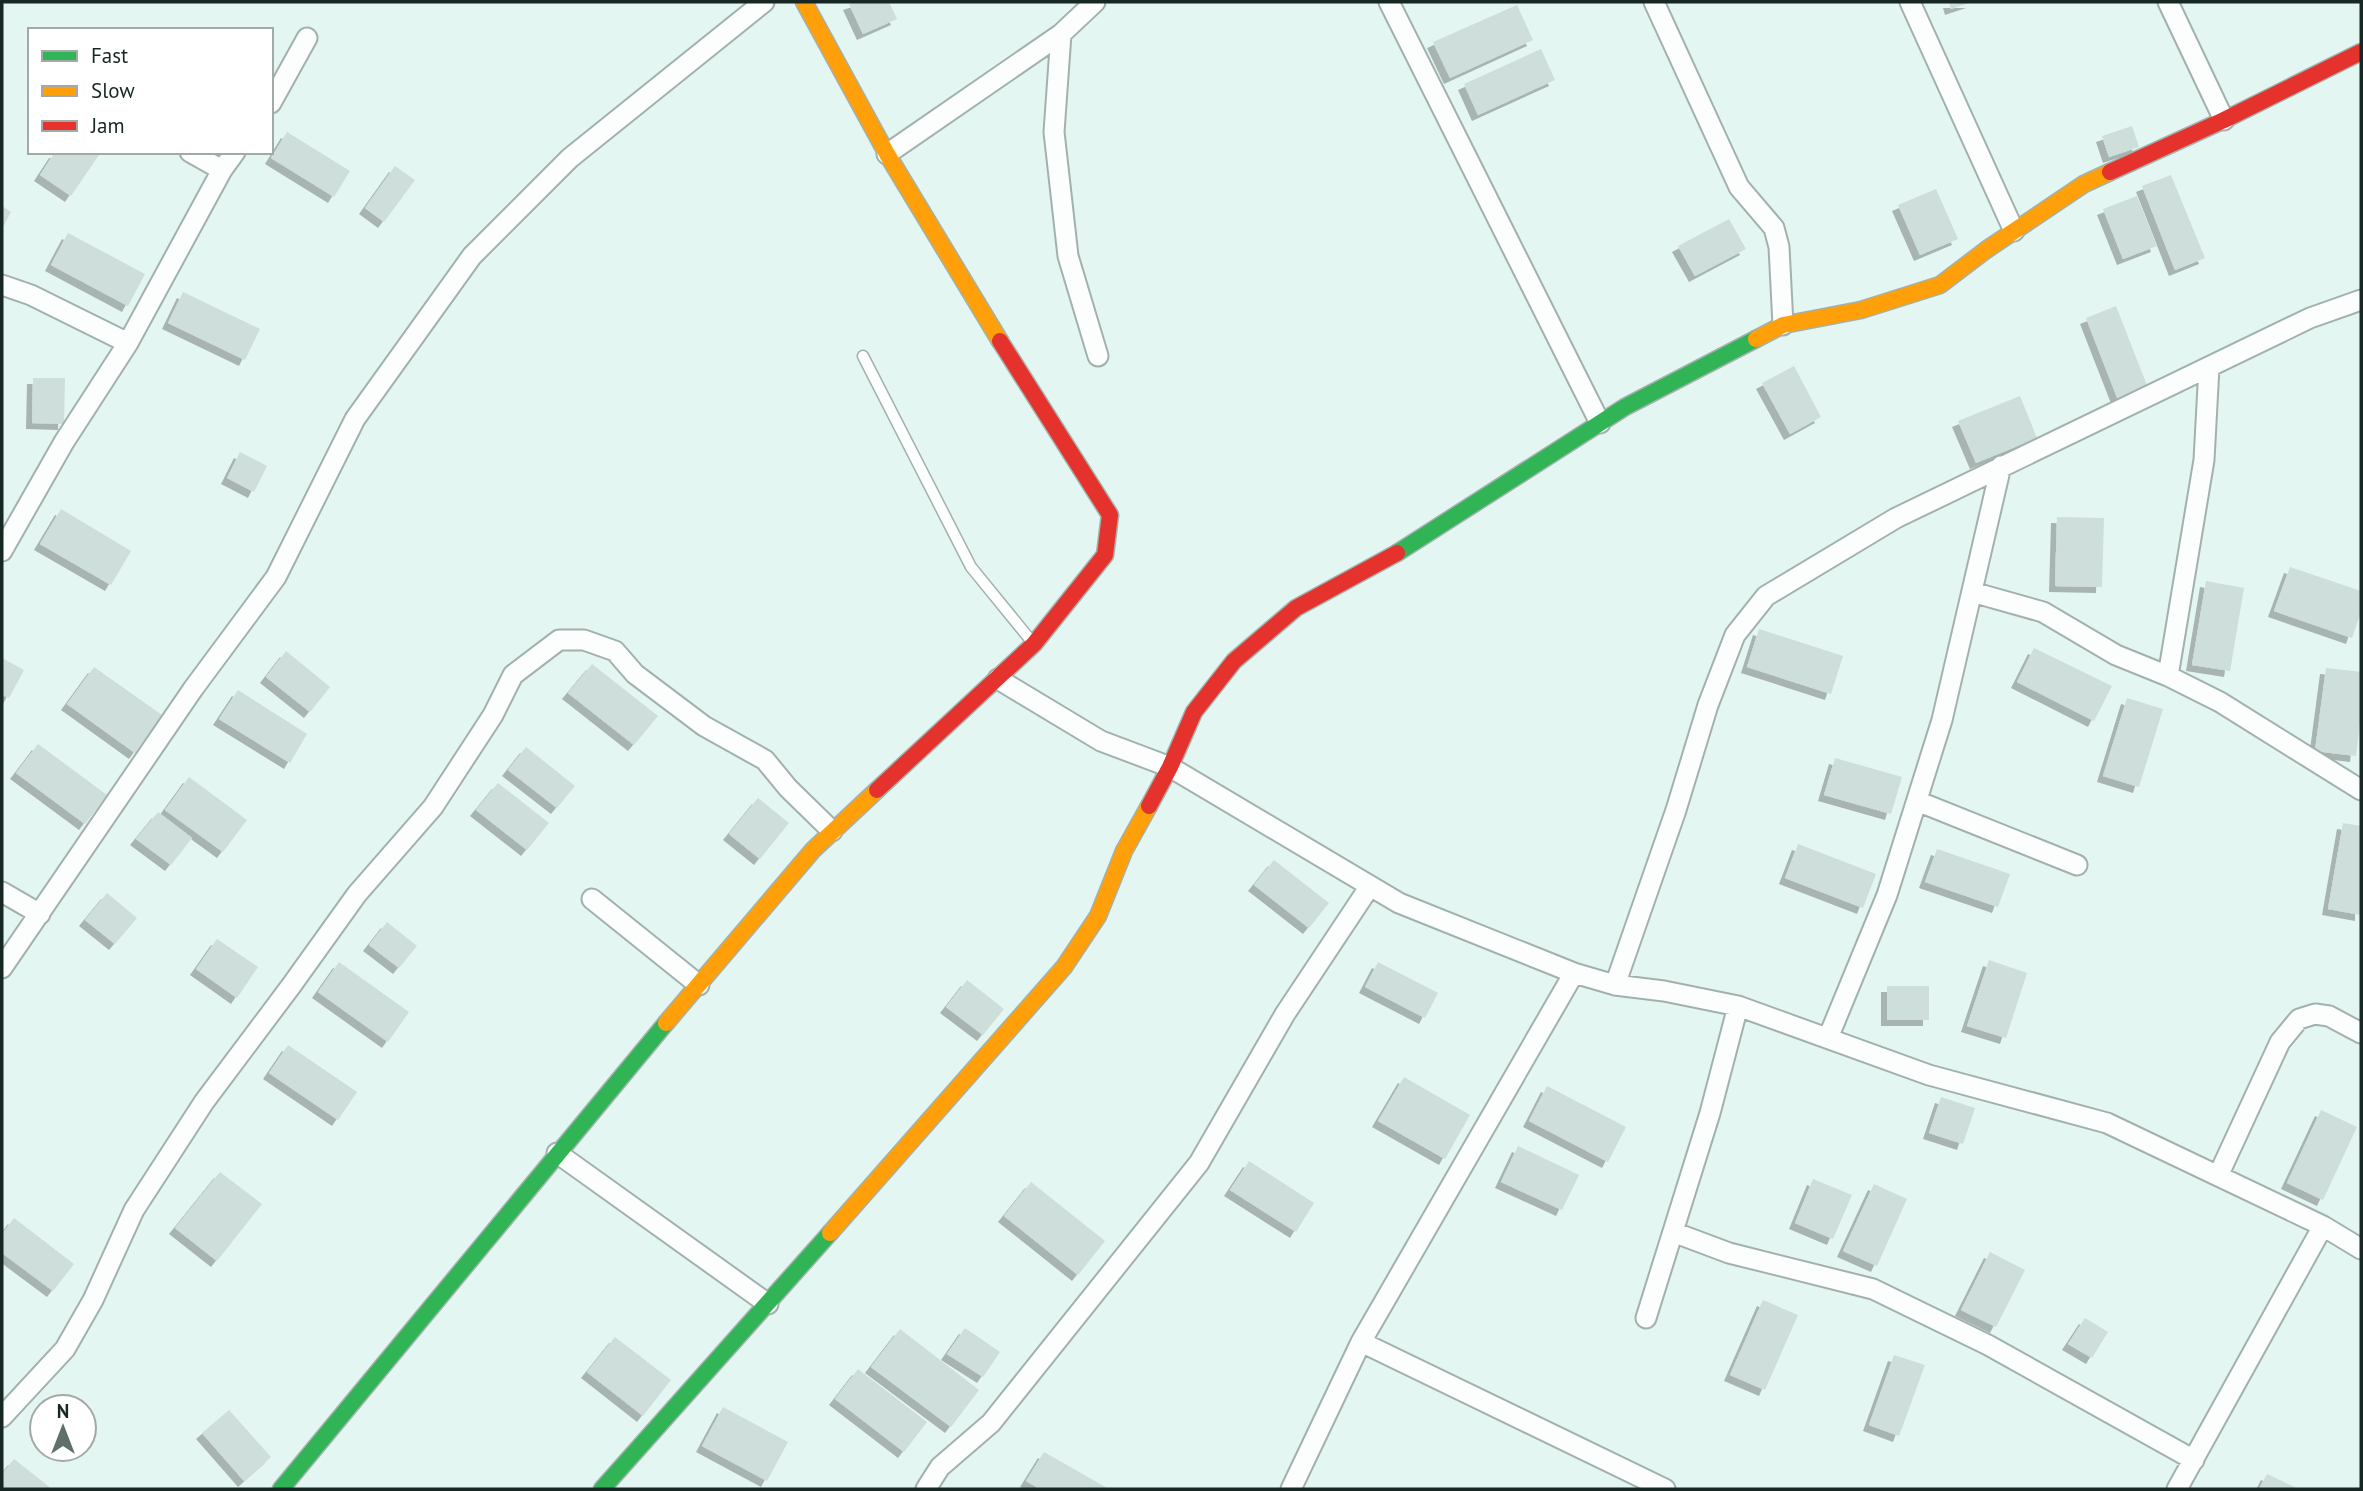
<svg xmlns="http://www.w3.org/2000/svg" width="2363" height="1491" viewBox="0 0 2363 1491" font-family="'PT Sans',sans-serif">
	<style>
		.building { fill: #cededa; filter: url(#shadow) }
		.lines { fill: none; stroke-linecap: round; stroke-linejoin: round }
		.lane-casing { stroke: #a2b1ae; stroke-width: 13 }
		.street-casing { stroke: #a2b1ae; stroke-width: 23 }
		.fast-casing { stroke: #a2b1ae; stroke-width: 19 }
		.slow-casing { stroke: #a2b1ae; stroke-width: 19 }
		.jam-casing { stroke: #a2b1ae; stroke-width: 19 }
		.lane { stroke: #fbfefd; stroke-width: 10 }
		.street { stroke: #fbfefd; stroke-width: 19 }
		.fast { stroke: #30b455; stroke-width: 16 }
		.slow { stroke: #ff9f0a; stroke-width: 16 }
		.jam { stroke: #e5322d; stroke-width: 16 }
	</style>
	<defs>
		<filter id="shadow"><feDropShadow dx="-6" dy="6" stdDeviation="0" flood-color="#0004"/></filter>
	</defs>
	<rect width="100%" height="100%" fill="#e4f6f2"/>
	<path class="building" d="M855,2H889L897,19L863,34L849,4Z
		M1949,2H1972L1951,9Z
		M1517,5L1533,40L1450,78L1433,42Z
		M1541,49L1555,80L1478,115L1464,84Z
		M2132,126L2139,147L2109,157L2102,136Z
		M287,132L350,171L334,197L271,158Z
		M55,152H101L71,196L40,175Z
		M395,166L415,180L384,222L365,208Z
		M2171,175L2205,258L2175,270L2142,186Z
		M1936,189L1958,239L1920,255L1898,205Z
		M2137,196L2157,246L2123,259L2103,209Z
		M2,206L11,212L2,229Z
		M1729,219L1746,249L1695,276L1678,246Z
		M68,233L145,274L128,306L51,265Z
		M183,292L260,329L245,360L168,323Z
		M2116,306L2148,388L2118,400L2086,318Z
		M1794,366L1821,417L1790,434L1762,383Z
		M33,378H65L64,424L32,423Z
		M2020,396L2037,438L1976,463L1958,421Z
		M240,452L267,466L254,492L227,478Z
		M61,509L131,551L111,585L40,544Z
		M2057,517L2104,518L2102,587L2055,586Z
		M2290,567L2361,591V612L2352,638L2274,611Z
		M2206,581L2244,588L2230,671L2192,665Z
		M1759,629L1843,656L1831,694L1747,667Z
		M2034,648L2112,686L2094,721L2017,682Z
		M286,651L330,687L310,712L266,677Z
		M2,658L24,670L9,698L2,695Z
		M592,664L658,716L634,745L568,693Z
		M94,667L162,715L135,753L67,704Z
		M2326,668L2361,672V714L2356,756L2315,751Z
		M238,690L307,734L290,763L219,719Z
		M2127,698L2163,709L2139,787L2103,776Z
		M38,744L107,795L85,824L16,773Z
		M526,747L575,786L557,808L508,770Z
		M1835,758L1902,777L1891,814L1824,795Z
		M189,777L247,820L223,852L165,810Z
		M498,783L549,823L527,850L476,810Z
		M758,798L789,823L760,859L729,834Z
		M158,812L192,838L171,865L136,839Z
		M2343,823L2361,826V915L2328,909Z
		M1798,844L1876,874L1863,908L1785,878Z
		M1937,849L2010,874L1998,907L1925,882Z
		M1274,860L1329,903L1309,928L1254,885Z
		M107,893L137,918L115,944L85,920Z
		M387,922L417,946L399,968L369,945Z
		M217,939L258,967L237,998L196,969Z
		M1989,960L2027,973L2006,1038L1967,1026Z
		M339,962L409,1012L388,1042L318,992Z
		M1378,962L1438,993L1425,1018L1365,987Z
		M967,980L1004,1009L983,1035L946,1007Z
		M1887,986H1929V1020H1887Z
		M288,1045L357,1092L338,1120L269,1073Z
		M1404,1077L1470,1115L1445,1159L1378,1121Z
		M1547,1086L1626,1127L1608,1162L1529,1121Z
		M1941,1097L1975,1108L1963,1144L1929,1133Z
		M2321,1110L2357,1127L2323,1200L2287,1183Z
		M1518,1146L1579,1175L1562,1210L1501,1182Z
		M1249,1161L1314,1203L1296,1232L1230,1190Z
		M220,1172L262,1204L217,1261L175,1228Z
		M1813,1179L1852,1195L1833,1239L1795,1223Z
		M1031,1182L1105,1241L1078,1275L1004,1216Z
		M1874,1184L1907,1199L1877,1266L1843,1251Z
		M14,1218L74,1264L53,1291L2,1253V1234Z
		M1990,1252L2025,1270L1996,1327L1961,1310Z
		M1763,1300L1798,1315L1765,1390L1730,1375Z
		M2085,1318L2108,1332L2092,1358L2068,1344Z
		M965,1328L1000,1352L983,1377L947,1354Z
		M900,1329L979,1390L951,1427L871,1367Z
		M615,1337L671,1380L643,1416L587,1372Z
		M1894,1355L1925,1365L1899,1436L1869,1425Z
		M858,1369L927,1422L904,1452L835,1399Z
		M723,1407L788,1442L767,1481L702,1446Z
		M229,1410L271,1457L244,1481L202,1433Z
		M1044,1452L1109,1489H1040L1026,1481Z
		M14,1459L52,1489H2V1474Z
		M2267,1474L2299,1489H2259Z"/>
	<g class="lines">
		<defs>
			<path id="lane" d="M863,356L971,567L1033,643"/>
			<path id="street" d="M1389,2L1600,423
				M1654,2L1739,187L1774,228L1779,247L1783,325
				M1910,2L2014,231
				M2168,2L2224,120
				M1061,34L1054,132L1068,256L1098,356
				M271,103L307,38
				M190,152L222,170
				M887,154L1061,34L1095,2
				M2,285L31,295L128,343
				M2,551L64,442L128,343L222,170L235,152
				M1972,592L2043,612L2116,655L2168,676L2220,702L2361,790
				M2168,676L2204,460L2209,367
				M998,679L1101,741L1170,767L1399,903L1574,973L1615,985L1664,991L1738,1006L1929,1075L2107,1123L2323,1226L2361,1249
				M1917,801L2077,865
				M2,892L40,914
				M592,899L699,985
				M2,968L193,689L276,577L355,419L472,256L570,158L764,2
				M1615,985L1676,810L1708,705L1735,635L1766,596L1896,518L2310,318L2361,300
				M1828,1038L1887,895L1942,720L2001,466
				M557,1153L768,1304
				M2218,1176L2280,1042L2299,1019L2315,1014L2329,1016L2361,1033
				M1673,1232L1729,1253L1873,1289L1988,1345L2194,1460
				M1646,1318L1710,1113L1738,1006
				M1361,1342L1665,1489
				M2,1417L65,1349L93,1300L134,1210L204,1102L291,986L357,894L433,807L493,715L513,675L559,640H584L615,651L635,674L704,726L765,760L788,788L832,831
				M926,1489L940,1467L991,1423L1199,1163L1285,1014L1370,886
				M1291,1489L1361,1342L1574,973
				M2177,1489L2323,1226"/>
			<path id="fast" d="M1397,553L1625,407L1756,339
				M281,1489L666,1023
				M602,1489L830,1233"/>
			<path id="slow" d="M804,2L887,154L1000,341
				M1756,339L1783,325L1861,310L1940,285L1986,250L2084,184L2110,172
				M666,1023L813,850L877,790
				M830,1233L1064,967L1098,916L1124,851L1149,806"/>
			<path id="jam" d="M2110,172L2224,120L2361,52
				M877,790L1034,644L1105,555L1110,515L1000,341
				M1149,806L1170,767L1194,712L1234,661L1296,608L1397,553"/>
		</defs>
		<use href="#lane" class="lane-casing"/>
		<use href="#street" class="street-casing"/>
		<use href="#fast" class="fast-casing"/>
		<use href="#slow" class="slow-casing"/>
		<use href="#jam" class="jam-casing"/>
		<use href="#lane" class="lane"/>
		<use href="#street" class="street"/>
		<use href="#fast" class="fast"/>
		<use href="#slow" class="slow"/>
		<use href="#jam" class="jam"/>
	</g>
	<rect width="2363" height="1491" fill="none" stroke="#172723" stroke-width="7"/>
	<rect x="28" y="28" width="245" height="126" fill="#ffffff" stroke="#a2a9a7" stroke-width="2"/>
	<rect x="42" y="51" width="35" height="10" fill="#30b455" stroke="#a2a9a7" stroke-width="2"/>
	<text x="91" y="63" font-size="21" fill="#172723">Fast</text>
	<rect x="42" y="86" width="35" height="10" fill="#ff9f0a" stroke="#a2a9a7" stroke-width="2"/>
	<text x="91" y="98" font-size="21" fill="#172723">Slow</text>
	<rect x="42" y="121" width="35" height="10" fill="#e5322d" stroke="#a2a9a7" stroke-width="2"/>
	<text x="91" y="133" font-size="21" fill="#172723">Jam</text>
	<g transform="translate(63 1428)"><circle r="33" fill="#ffffff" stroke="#a2a9a7" stroke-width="2"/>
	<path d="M0-5L12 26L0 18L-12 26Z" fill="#5f6f6b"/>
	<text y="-10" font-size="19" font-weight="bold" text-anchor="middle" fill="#172723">N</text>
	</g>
</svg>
